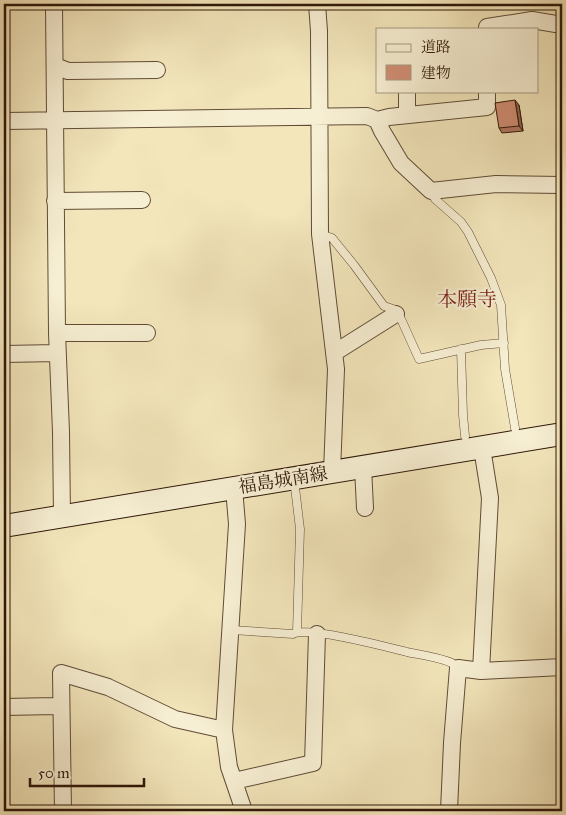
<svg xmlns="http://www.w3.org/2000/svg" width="566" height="815" viewBox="0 0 566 815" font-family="'IM FELL Great Primer','Noto Serif JP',serif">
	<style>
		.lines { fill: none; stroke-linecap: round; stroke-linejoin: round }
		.lane-casing { stroke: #604b36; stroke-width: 9 }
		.street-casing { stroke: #604b36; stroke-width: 18 }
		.secondary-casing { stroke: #2f1709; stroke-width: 24 }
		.lane { stroke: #f7efd3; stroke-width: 8 }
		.street { stroke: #f7efd3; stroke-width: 16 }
		.secondary { stroke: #f7efd3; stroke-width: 22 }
		.wall { fill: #b37963; stroke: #2f1709 }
		.shaded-wall { fill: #926350; stroke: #2f1709 }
		.building { fill: #d08d73; stroke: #2f1709 }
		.labels { text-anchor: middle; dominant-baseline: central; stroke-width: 4.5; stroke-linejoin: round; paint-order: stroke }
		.street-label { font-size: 18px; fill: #2f1709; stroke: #f7efd3 }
		.quarter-label { font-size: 20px; fill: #7a1f14; stroke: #f7efd3 }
	</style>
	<rect width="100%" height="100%" fill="#f3e6bb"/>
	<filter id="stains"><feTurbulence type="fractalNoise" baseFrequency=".004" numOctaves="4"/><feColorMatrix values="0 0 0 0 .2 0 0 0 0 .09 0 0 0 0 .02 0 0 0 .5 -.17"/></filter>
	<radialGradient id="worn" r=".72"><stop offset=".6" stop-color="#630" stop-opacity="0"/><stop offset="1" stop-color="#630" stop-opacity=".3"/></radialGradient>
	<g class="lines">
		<defs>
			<path id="lane" d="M431,191L435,199L461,222L468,232L491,278L501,305L505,369L515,428
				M320,234L332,238L354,265L384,306L393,309L401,319L419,359L481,345L504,343
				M461,349L463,415L465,436
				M294,479L300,529L297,632
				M231,630L293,634C308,626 387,647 407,652C421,655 438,657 452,663C452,664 457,668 458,668"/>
			<path id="street" d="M54,4L57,333L61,432L62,516
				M317,4L319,31L320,234L336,369L332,472
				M487,29V27L532,20L562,25
				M55,66L68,71L157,70
				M407,91V115
				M377,120L382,131L401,163L431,191L496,184L562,185
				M4,121L367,116L377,120L389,117L487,107V91
				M55,201L142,200
				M57,333H147
				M334,353L396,314
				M4,354L57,353
				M363,467L365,508
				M234,488L237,524L224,730L229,767L244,811
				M481,671L490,498L482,448
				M4,707L56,706L61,704
				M234,781L313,763L317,634
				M63,811L61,673L108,687L175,719L224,730
				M449,811L452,743L458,668L481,671L562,667"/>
			<path id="secondary" d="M4,526L562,434"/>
		</defs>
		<use href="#lane" class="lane-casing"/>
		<use href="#street" class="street-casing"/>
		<use href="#secondary" class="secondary-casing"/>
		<use href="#lane" class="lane"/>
		<use href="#street" class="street"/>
		<use href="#secondary" class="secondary"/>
	</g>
	<path class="wall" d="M519,105L523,131L502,133L499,128Z"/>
	<path class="shaded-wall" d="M515,100L519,105L523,131L519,126Z"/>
	<path class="building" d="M515,100L519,126L499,128L495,103Z"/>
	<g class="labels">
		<g class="street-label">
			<text transform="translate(283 480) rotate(-9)">福島城南線</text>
		</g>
		<g class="quarter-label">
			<text x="467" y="299">本願寺</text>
		</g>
	</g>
	<rect width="566" height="815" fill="none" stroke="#f3e6bb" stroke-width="20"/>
	<rect x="5" y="5" width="556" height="805" fill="none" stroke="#2f1709" stroke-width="2.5"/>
	<rect x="10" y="10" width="546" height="795" fill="none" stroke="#2f1709"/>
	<rect x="376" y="28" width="162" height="65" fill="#f7efd3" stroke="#a79982"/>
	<rect x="386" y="44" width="25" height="8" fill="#f7efd3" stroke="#a79982"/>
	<text x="421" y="52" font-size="15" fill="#2f1709">道路</text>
	<rect x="386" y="65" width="25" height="15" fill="#d08d73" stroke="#a79982"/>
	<text x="421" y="78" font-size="15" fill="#2f1709">建物</text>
	<path d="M30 778v8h114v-8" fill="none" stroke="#2f1709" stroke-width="2.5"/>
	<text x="38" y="778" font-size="15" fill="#2f1709" stroke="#f7efd3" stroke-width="4" paint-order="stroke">50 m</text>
	<rect width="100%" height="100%" filter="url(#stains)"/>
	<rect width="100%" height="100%" fill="url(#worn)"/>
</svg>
